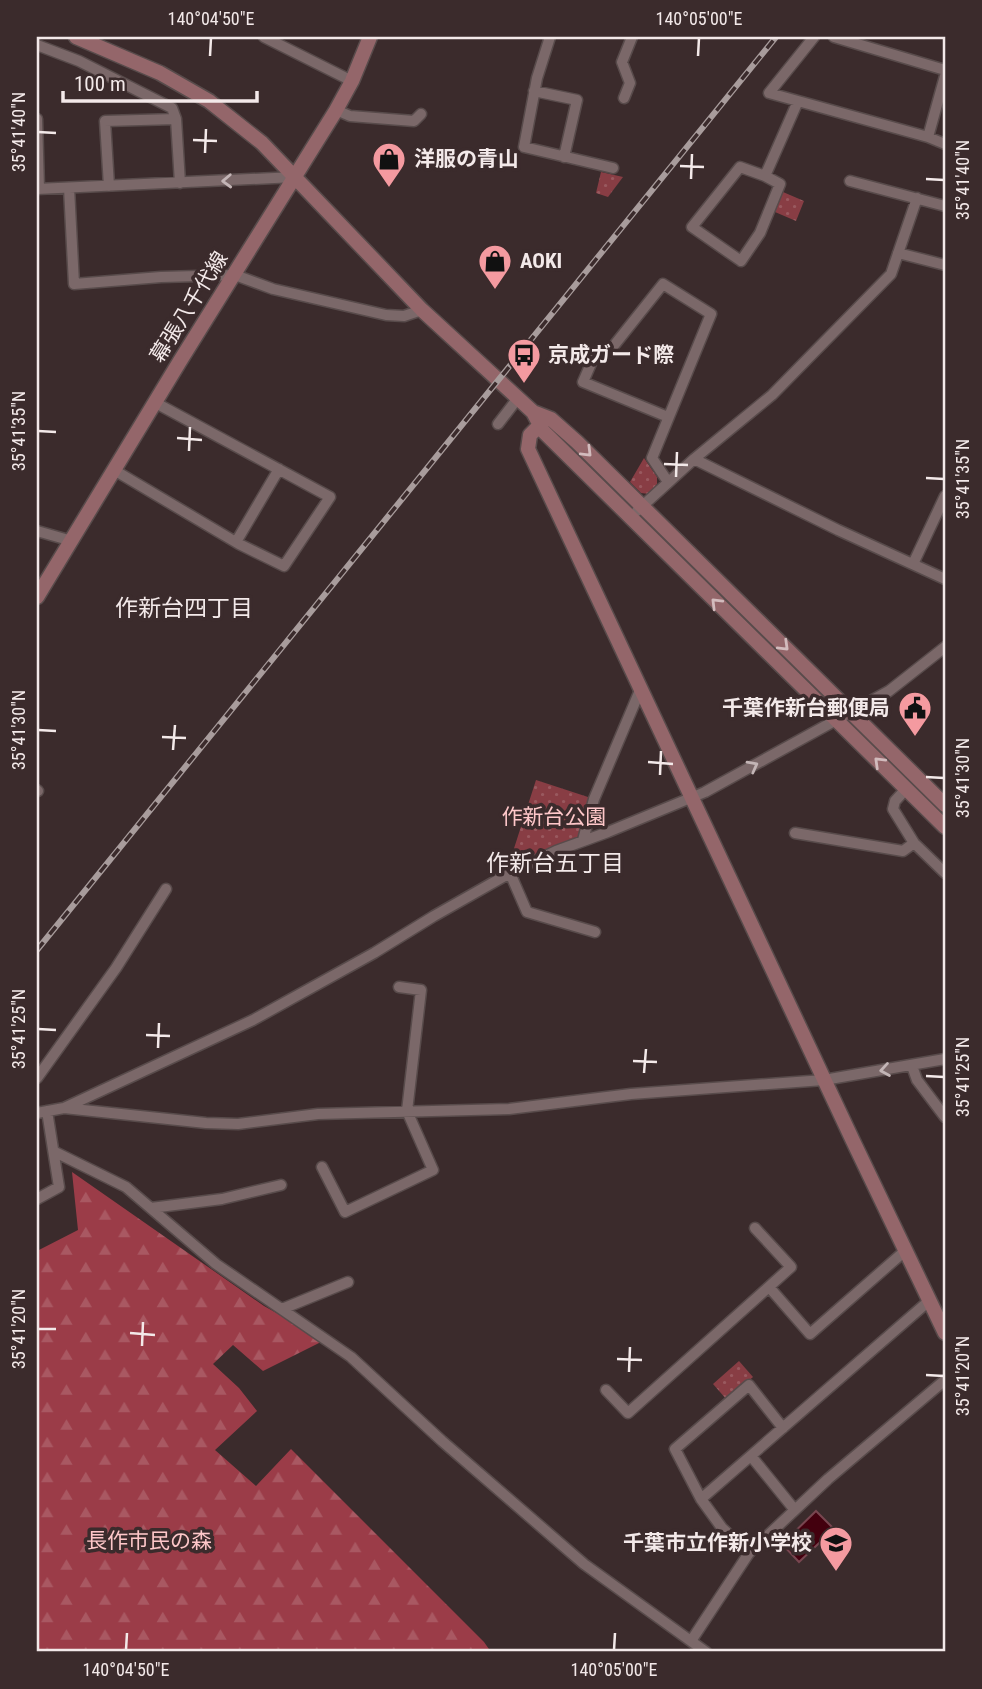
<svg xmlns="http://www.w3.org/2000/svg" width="982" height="1689" viewBox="0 0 982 1689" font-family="'Roboto Condensed','Noto Sans JP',sans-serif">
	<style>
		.forest { fill: url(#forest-firs) }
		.park { fill: url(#park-dots) }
		.water { fill: #43000e; stroke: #784650; stroke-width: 2 }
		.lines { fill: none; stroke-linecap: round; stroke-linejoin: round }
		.street-casing { stroke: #584b4b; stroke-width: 13 }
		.secondary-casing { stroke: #584b4b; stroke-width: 17 }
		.street { stroke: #7b6869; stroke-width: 10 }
		.secondary { stroke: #94666a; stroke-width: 14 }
		.rail-casing { stroke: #a89c9c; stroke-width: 6 }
		.rail { stroke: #3b2b2c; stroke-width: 3.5; stroke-dasharray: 10; stroke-linecap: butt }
		.oneway { stroke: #c3b5b6 }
		.oneway2 { stroke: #d2bbbd }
		.ticks { fill: none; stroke: #f3e9e9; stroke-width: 2.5 }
		.labels { text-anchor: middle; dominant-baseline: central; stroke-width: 7; stroke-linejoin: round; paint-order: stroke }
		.poi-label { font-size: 21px; font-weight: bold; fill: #f3e9e9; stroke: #3b2b2c; text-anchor: start }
		.street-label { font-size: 21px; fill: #f3e9e9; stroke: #3b2b2c }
		.park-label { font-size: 21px; fill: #fec7c9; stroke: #3b2b2c }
		.neighbourhood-label { font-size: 23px; fill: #f3e9e9; stroke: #3b2b2c }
		.neatline { fill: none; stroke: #f3e9e9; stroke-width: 2.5 }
		.ticks-label { font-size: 18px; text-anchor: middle; fill: #f3e9e9 }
	</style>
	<defs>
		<pattern id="forest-firs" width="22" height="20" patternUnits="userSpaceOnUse" patternTransform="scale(1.75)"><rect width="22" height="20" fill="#9b3c48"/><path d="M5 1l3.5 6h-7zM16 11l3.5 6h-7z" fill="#a95862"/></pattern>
		<pattern id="park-dots" width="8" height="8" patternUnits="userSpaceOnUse" patternTransform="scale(1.75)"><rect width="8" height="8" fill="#883d44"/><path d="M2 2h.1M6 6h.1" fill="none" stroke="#99595f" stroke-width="1.8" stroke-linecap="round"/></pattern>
	</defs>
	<rect width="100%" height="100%" fill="#3b2b2c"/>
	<path class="forest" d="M72,1172L264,1306L325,1340L263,1371L233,1345L213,1364L239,1388L257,1411L215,1450L256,1486L291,1449L484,1642L491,1652H37V1251L78,1230Z"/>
	<path class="park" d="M601,172L623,177L608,197L596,193Z
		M783,192L804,201L796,221L775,212Z
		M644,458L657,477V484L649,494L641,493L630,482Z
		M536,780L591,798L579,835L576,840L507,870Z
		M739,1361L753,1377L727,1400L713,1384Z"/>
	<path class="water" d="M816,1511L834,1529L799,1562L782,1544Z"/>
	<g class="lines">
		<defs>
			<path id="street" d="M264,37L352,81
				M550,37L537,78L524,147L613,168
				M814,37L769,93L928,137L945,144
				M834,37L945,70
				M37,45L79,61L172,108L176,119L180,183
				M534,91L577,100L564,157
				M624,98L630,83L622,62L632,37
				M336,110L350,116L414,121L421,114
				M37,119L39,189
				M928,137L945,76
				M765,176L780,184L760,233L741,261L692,227L740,167L765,176L798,101
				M850,181L945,206
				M109,186L105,121L176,119
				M69,188L74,284L161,277L235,275L273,289L386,315L404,316L422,310
				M37,189L295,177
				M898,253L945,265
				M498,424L518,398
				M694,459L838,530L945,579
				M114,470L239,544L284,566L330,497L154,402
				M668,482L652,458L711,314L663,284L608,353L593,359L583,382L668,417
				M637,511L694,459L772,395L891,274L917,198
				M37,531L72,541
				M236,542L279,469
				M913,564L945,496
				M906,789L895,801L893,809L914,843L945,873
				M37,790L38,791
				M795,833L903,851L914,843
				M583,840L594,799L641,688
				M510,873L527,912L595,932
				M912,1066L917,1080L945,1117
				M37,1078L116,968L166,889
				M64,1108L253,1020L374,953L434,916L510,873L556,851L608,832L705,792L889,691L945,647
				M37,1113L64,1108L206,1123L238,1124L318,1114L509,1109L631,1094L824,1080L945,1059
				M55,1152L126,1187L216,1264L351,1357L442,1441L584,1564L706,1652
				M322,1167L345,1212L433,1170L407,1111L421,990L399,987
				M37,1199L59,1187L47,1111
				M151,1208L222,1199L281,1185
				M769,1287L810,1334L906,1250
				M282,1309L348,1282
				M606,1390L628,1413L791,1267L755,1228
				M751,1456L794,1509
				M701,1499L930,1300
				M749,1553L722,1528L701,1499L675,1449L749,1385L783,1428
				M691,1641L749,1553L828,1479L945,1380"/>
			<path id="secondary" d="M76,37L160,73L209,101L262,143L422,310L533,412L543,431L945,827
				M533,412L551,419L577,442L945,805
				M540,425L530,435L528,449L853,1141L945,1333
				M37,597L180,361L335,112L352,81L370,37"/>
		</defs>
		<use href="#street" class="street-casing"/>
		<use href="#secondary" class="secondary-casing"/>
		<use href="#street" class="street"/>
		<use href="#secondary" class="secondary"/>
		<defs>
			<path id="rail" d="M37,950L776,37"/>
		</defs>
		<use href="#rail" class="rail-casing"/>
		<use href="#rail" class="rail"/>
	</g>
	<defs><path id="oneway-chevron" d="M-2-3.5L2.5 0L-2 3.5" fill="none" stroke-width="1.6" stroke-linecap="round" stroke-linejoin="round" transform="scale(1.75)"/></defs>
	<g class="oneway">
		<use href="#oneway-chevron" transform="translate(227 181) rotate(178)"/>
		<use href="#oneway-chevron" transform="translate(753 766) rotate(-28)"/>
		<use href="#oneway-chevron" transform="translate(885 1070) rotate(171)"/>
	</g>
	<g class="oneway2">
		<use href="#oneway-chevron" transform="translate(587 452) rotate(45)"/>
		<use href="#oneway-chevron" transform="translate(716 603) rotate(-135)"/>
		<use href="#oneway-chevron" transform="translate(784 646) rotate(44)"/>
		<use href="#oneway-chevron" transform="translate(879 762) rotate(-136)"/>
	</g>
	<path class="ticks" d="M210,56L211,38M698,56L699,38M38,132L56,133M193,140L217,141M205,153L206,129M680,166L704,167M691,179L692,154M926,179L944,180M38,431L56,432M177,438L202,440M189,451L190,427M664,464L688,465M676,477L677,452M926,478L944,479M38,730L56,731M162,737L186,738M173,750L175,725M648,762L673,764M660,775L661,751M926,777L944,778M38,1029L56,1030M146,1035L170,1036M158,1048L159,1023M633,1061L657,1062M644,1073L646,1049M926,1076L944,1077M38,1329H56M130,1333L155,1335M142,1346L143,1322M617,1359L642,1360M629,1372L630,1347M926,1375L944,1376M126,1650L127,1633M614,1650L615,1633"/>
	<defs>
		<symbol id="shop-pin" viewBox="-11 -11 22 30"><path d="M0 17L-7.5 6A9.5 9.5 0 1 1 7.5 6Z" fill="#f49aa0" stroke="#3b2b2c"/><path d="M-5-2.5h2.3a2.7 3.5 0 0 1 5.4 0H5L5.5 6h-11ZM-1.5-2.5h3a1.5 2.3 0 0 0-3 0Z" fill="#111"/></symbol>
		<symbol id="bus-pin" viewBox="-11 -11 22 30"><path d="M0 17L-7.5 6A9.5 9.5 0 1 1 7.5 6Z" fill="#f49aa0" stroke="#3b2b2c"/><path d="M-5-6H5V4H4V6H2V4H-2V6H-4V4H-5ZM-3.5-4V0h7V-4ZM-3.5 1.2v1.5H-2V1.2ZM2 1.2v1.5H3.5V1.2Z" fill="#111"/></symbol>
		<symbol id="civic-pin" viewBox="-11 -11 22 30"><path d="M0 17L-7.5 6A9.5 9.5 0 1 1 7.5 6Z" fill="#f49aa0" stroke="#3b2b2c"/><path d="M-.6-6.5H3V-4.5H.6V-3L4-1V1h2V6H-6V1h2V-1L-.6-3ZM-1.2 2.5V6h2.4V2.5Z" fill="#111"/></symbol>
		<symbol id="school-pin" viewBox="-11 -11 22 30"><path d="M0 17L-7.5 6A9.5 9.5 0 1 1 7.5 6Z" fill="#f49aa0" stroke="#3b2b2c"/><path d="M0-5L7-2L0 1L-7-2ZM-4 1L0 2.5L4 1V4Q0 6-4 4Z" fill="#111"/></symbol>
	</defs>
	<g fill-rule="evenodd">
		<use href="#shop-pin" x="370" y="140" width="38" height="52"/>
		<use href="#shop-pin" x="476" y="242" width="38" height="52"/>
		<use href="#bus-pin" x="505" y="336" width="38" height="52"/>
		<use href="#civic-pin" x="896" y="689" width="38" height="52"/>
		<use href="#school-pin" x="817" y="1524" width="38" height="52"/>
	</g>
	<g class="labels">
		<g class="poi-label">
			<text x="414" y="159">洋服の青山</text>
			<text x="520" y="261">AOKI</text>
			<text x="548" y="355">京成ガード際</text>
			<text x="890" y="708" text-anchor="end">千葉作新台郵便局</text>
			<text x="812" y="1543" text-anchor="end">千葉市立作新小学校</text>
		</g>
		<g class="street-label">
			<text transform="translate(189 307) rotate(-58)">幕張八千代線</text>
		</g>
		<g class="park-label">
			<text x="554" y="817">作新台公園</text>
			<text x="149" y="1541">長作市民の森</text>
		</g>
		<g class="neighbourhood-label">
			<text x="184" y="608">作新台四丁目</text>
			<text x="555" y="863">作新台五丁目</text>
		</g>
	</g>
	<rect width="982" height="1689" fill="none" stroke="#3b2b2c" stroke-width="77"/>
	<path d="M63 91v10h194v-10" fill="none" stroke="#f3e9e9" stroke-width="3.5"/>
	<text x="74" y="91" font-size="21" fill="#f3e9e9" stroke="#3b2b2c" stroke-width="5" paint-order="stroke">100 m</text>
	<rect x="38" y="38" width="906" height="1612" class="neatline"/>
	<g class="ticks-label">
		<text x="211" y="25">140°04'50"E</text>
		<text x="699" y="25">140°05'00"E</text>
		<text transform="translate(19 132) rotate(-90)" y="6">35°41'40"N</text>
		<text transform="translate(963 180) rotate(-90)" y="6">35°41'40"N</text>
		<text transform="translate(19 431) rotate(-90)" y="6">35°41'35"N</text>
		<text transform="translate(963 479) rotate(-90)" y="6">35°41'35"N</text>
		<text transform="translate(19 730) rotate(-90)" y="6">35°41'30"N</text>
		<text transform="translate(963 778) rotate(-90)" y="6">35°41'30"N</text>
		<text transform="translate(19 1029) rotate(-90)" y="6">35°41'25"N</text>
		<text transform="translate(963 1077) rotate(-90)" y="6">35°41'25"N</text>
		<text transform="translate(19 1329) rotate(-90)" y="6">35°41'20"N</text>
		<text transform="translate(963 1376) rotate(-90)" y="6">35°41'20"N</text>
		<text x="126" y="1676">140°04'50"E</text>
		<text x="614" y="1676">140°05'00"E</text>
	</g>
</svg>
